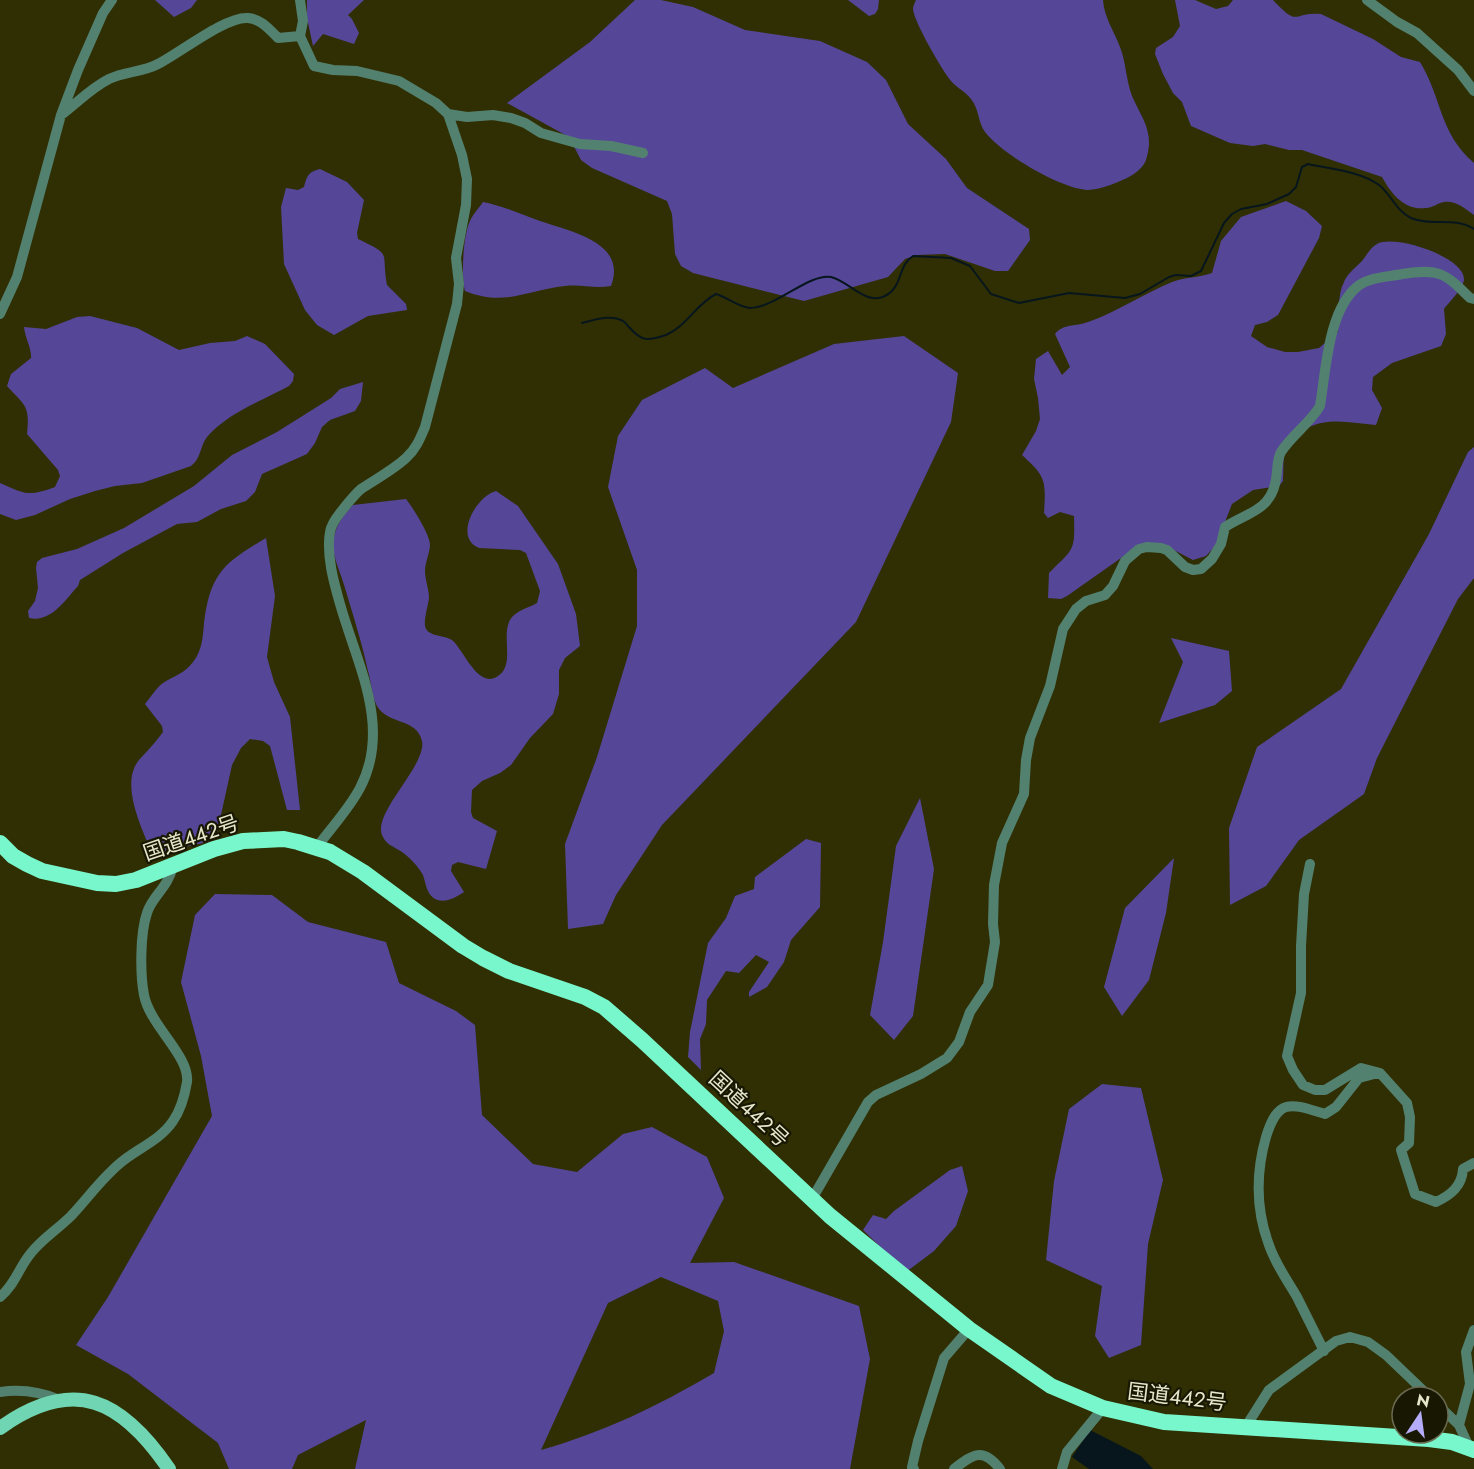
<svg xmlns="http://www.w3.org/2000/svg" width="1474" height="1469" viewBox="0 0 1474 1469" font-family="Jost,'Noto Sans JP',sans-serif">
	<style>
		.forest { fill: #554698; fill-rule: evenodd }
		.water { fill: #07161d }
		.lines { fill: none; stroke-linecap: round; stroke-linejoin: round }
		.stream { stroke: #07161d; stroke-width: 2 }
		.minor { stroke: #538170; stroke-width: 10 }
		.major { stroke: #6fd5b2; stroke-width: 14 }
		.highway { stroke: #79f7cc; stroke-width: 16 }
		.labels { text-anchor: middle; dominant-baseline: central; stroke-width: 4.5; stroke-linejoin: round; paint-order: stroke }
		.street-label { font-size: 21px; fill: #e6e7ca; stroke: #171702 }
	</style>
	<rect width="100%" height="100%" fill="#302f03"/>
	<path class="forest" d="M155,0H197L191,8L174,17Z
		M307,0H364L348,15L352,19L359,33L354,44L323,34L313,46L307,18Z
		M635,0H661L693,7L745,30L820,41L867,62L886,80L908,124L946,159L967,188L1029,229L1030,240L1008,271H995L945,254L917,255L905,259L888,277L804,301L693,273L681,266L675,254L672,214L667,201L592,168L581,160L569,137L507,103L590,42Z
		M848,0H879L878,9L875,14L869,16Z
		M916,0H1103C1104,17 1114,31 1120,47C1126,62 1126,80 1132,96C1142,119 1155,132 1146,160C1142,171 1128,178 1118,182C1108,186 1097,190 1087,190C1059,188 1002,154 985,132C978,123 979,108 971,99C966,92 957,88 951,81C942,70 914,22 913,9C913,6 915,2 916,0Z
		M1175,0H1195L1216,9L1228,6L1233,0H1273C1300,29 1292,11 1321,14L1373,39L1401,57L1420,62C1442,98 1439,133 1474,163V215C1466,209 1455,200 1444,202C1438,203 1432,208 1426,208C1404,211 1391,193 1382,177L1302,150H1289L1265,144L1253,146L1230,143L1191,126L1182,102L1173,93L1163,74L1155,54L1156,48L1173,37L1180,26Z
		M320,169L347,182L364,200L357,233L358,239C393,256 381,250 387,285L406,304L407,310L368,316L334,335L317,325L305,310L284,264L281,207L286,188L298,190L304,187C307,176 308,172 320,169Z
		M1286,201L1306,211L1322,226L1319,238L1278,315L1267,322L1255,325L1251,336L1267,347L1285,352H1298L1319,348L1338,332C1339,317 1337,295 1344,282C1347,274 1356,267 1362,261C1366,256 1371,247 1377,244C1395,234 1464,257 1464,279C1464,288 1449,302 1444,309L1446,334L1441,346L1392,363L1373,377L1372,390L1382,408L1376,425C1355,423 1329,417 1309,427C1300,431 1292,438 1284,443L1283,481L1279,486L1253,490L1232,504L1216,545L1206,556L1193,560L1170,548L1138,546L1067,596L1061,599L1048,598L1049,573C1074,548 1075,552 1074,516L1060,512L1048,518L1044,513C1046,480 1046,477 1022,455L1036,431L1040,419L1038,398L1034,379L1036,359L1048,351L1062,375L1070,367L1055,334C1064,323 1075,327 1088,322C1117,312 1143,294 1172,282C1184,277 1199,278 1212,273L1221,241L1241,217Z
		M483,202C503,206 521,214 540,221C569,231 628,242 611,286C595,289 581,284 565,286C527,290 505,307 465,291C461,277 463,235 470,221C473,214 479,208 483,202Z
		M90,316L137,328L179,350L210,343L235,341L247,336L265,344L294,374L293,381L289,386C261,401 228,413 207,437C200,446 201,459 191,466L142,483L115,486L95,491L70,499L35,515L16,520L0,514V483C25,494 28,497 55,487L60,476L58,470L27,434C30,405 25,406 7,386L11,374L31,358C32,349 25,338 24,327L46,329L77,317Z
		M904,336L958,373L951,422L856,622L662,825L616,895L603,924L568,929L565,844L597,757L637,626V570L608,487L618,436L642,400L705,368L733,388L834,344Z
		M363,382L361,401L355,411L330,420L322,427L315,443L307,454L262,474L255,492L246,501L221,509L197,522L177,524L123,553L80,580L78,586C65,600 51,623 29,618L28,611L35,601L38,588L36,568L37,562L42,558L77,549L124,528L194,486L232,455L277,432L331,398L340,389Z
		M1474,447V578L1458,599L1377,758L1364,794L1299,840L1266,886L1230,905L1229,828L1257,747L1341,689L1429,534L1468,452Z
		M496,491L518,506L558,564L576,614L580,646L565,658L559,670V694L553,714L530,738L511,765L500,773L482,781L472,790L471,812L473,818L497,831L486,869L458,862L452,865L451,871L464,892C454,899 438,907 429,893C426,888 425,881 423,875C418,866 410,858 402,852C393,846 386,845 382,835C373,812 427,765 422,741C417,718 388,725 377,706C372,697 371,681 368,671C362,643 353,615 345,588C342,576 332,555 333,544C335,526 341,518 353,505L406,499C413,508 429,533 430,544C430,553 425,562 425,571C425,580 429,589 429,598C428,606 424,618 425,626C427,637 445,635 452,640C464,650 478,690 498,676C517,664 498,631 513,616C519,610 530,607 537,603L540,591L526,553L520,550L479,548C453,538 476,496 496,491Z
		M266,538L275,596L267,657L274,682L290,717L300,810H287L270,746L263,741L250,739L241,748L232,765L217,833L208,842L189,846L166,855H153C143,831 119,784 139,760C147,751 156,742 163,732L162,726L145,704C150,698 156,688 163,683C174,676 185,673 193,662C202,651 203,636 204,623C210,573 225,562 266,538Z
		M1171,638L1229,651L1232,691L1215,705L1159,723L1183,662Z
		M920,798L934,869L913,1016L894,1040L870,1015L883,942L896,846Z
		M806,839L821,843L820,907L791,940L784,962L767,987L749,997V992L769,962L756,955L739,973L726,971L707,1000L706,1024L700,1039L701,1070L688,1057L690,1032L708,943L726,918L735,896L754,889L755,877Z
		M1174,858L1166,913L1149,980L1122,1016L1104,987L1125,908Z
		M215,894L272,895L308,922L386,942L399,983L456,1011L475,1025L482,1115L533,1164L577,1172L623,1134L652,1127L707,1157L724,1198L690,1263L734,1262L859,1306L870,1359L850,1469H355L366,1420L298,1455L292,1469H229L218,1443L128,1374L76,1345L108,1297L212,1116L201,1056L181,982L195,915ZM661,1277L718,1301L724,1331L714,1373C656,1407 606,1431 541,1450L608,1303Z
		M1102,1084L1141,1088L1163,1180L1148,1244L1141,1345L1109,1358L1095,1336L1102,1286L1046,1260L1054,1181L1069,1109Z
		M962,1166L968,1191L956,1226L934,1251L906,1272L863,1230L873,1215L886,1219L894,1211L950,1170Z"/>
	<path class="water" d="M1090,1430L1141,1456L1153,1469H1089L1072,1457Z"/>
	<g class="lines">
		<path class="stream" d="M582,323C595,320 610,314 623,321C624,321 628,326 629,327C642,342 648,341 666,335C687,326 696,304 716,294C727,297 738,307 750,308C775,308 809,273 831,277C849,281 866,306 885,296C904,286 897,266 913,256L951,258L970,266L991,294L1019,303L1069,293L1125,298L1140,294L1169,277L1176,275L1191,276L1201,271L1224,223L1232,214L1241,209L1267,204L1289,194L1296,187L1302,167L1308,164C1330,169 1360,171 1379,185C1391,194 1396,211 1411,218C1432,227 1454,216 1474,229"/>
		<path class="minor" d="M300,0L303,21L300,36L314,66L333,70L357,71L399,81L436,103L448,114L462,155L467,179L466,205L456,258L459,284L457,304L425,427C420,439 416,449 406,458C393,470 376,479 361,489C353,496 347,504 340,513C336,518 331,525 330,532C326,555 334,583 340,604C357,664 392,727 360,788C349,809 331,828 317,847
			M1367,0L1397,22L1417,33L1458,70L1474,91
			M448,114L467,117L493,115L511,118L525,123L541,133L580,144L611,146L643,153
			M61,115C77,103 91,88 109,79C124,72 143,72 158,64C180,53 226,16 248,18C261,19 269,29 278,38L300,36
			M0,314L17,277L61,115L78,70L103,13L112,0
			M1310,864L1304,894L1301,946V993L1287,1056L1293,1070L1303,1085L1315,1090H1325L1361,1068L1380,1073L1407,1103L1410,1117L1409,1143L1401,1150L1415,1194L1436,1202C1451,1195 1462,1186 1463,1169L1474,1163
			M812,1199L868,1102L876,1095L921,1074L947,1058L959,1042L970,1012L988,985L995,942L993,924L994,885L1002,843L1024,794L1026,760L1030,738L1050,686L1063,629L1076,609L1086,601L1105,595L1113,586L1125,561L1139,549L1147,547L1161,548L1167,550L1185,567L1193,570L1201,569L1212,559L1221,544L1225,527C1244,514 1269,511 1275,484C1278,474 1276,461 1281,452C1292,435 1310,423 1320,406C1326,370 1328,310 1358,286C1370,277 1388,277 1402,274C1439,268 1445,273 1470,298L1474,299
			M0,1297C15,1285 19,1267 31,1253C42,1239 58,1229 71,1216C88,1198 104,1175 124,1160C141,1147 161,1139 173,1121C180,1111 185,1094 187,1082C190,1056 150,1026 144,995C140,974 140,933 147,913C152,896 168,888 173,866
			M1324,1351C1315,1333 1306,1315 1297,1297C1287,1280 1275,1263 1269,1245C1256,1210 1256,1172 1266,1137C1278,1098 1290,1103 1325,1114L1336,1107L1359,1078L1378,1073
			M0,1392C21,1389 41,1392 60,1400
			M1438,1405L1459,1425L1469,1447
			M1459,1425L1470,1384L1466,1352L1474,1330
			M1245,1428L1269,1390L1336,1341L1350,1337L1368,1342L1386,1355L1430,1397
			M914,1469L912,1467L918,1441L944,1358L969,1329
			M954,1469C973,1454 983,1447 1000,1469
			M1062,1469L1067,1452L1103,1408"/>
		<path class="major" d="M0,1428C74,1375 122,1400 169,1469"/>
		<path class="highway" d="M0,843L13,856L27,864L42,871L97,883L116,884L136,880L214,849L243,841L284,839L298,842L330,852L363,872L463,946L483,958L509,971L585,997L604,1007L642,1040L830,1216L969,1329L1051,1386L1103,1408L1164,1422L1429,1439L1452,1442L1474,1450"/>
	</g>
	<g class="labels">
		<g class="street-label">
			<text transform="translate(191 838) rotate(-19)">国道442号</text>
			<text transform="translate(749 1109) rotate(43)">国道442号</text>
			<text transform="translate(1177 1397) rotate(7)">国道442号</text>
		</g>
	</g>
	<g transform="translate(1420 1415) rotate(13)"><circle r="28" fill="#171702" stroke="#6a6a52" stroke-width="1.5"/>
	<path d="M0-4.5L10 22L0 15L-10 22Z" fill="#b5acf9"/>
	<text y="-9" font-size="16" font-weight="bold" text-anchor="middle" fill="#e6e7ca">N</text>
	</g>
</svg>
